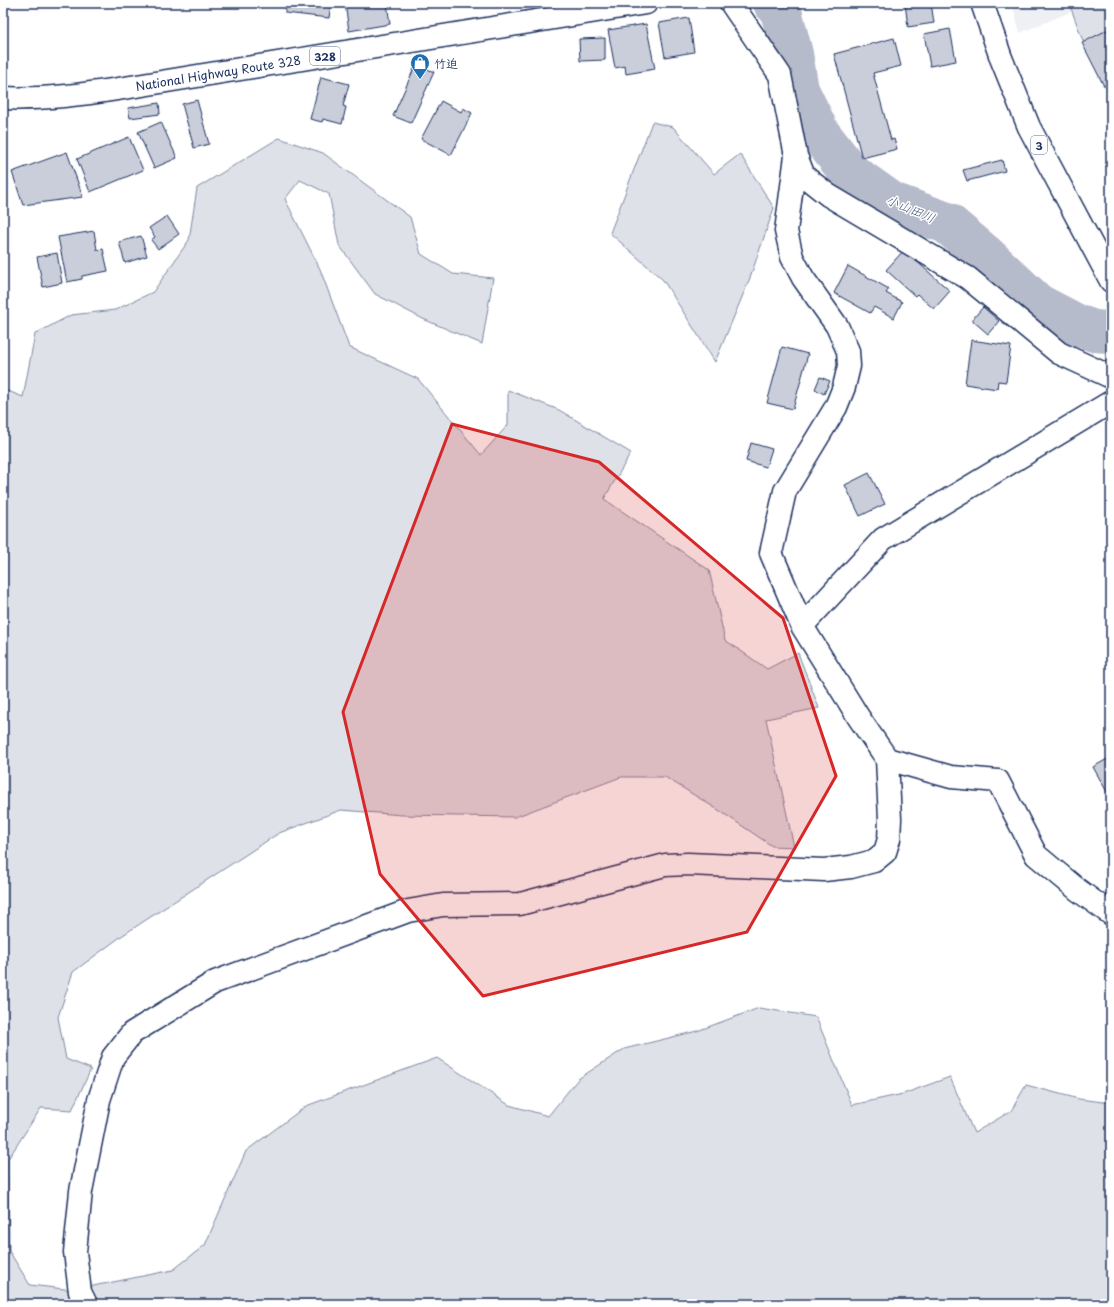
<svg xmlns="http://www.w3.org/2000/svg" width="1114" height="1307" viewBox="0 0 1114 1307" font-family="'Playpen Sans','Klee One',sans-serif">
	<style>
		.built { fill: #eff0f4 }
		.green { fill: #dee1e7; stroke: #7c88a2 }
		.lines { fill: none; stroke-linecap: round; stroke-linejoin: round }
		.river { stroke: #b5bbca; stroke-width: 42 }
		.building { fill: #caceda; stroke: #1b2f5e }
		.street-casing { stroke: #1b2f5e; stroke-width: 25 }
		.highway-casing { stroke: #1b2f5e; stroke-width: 25 }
		.street { stroke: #fff; stroke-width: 22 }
		.highway { stroke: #fff; stroke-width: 22 }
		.marked { fill: #d62828; fill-opacity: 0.2; stroke: #d62828; stroke-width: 3; stroke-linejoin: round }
		.labels { text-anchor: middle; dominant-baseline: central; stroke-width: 3; stroke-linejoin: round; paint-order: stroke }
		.shield { fill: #fff; stroke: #5f6d8e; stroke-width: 1 }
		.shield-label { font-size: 11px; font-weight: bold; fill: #1b2f5e }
		.poi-label { font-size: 12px; font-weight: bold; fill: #1b2f5e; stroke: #fff; text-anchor: start }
		.street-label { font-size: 12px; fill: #1b2f5e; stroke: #fff }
		.water-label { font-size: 13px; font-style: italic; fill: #49597e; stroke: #fff }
	</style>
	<rect width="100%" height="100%" fill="#fff"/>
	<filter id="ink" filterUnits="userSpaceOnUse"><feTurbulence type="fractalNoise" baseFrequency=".025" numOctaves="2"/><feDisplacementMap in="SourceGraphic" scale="8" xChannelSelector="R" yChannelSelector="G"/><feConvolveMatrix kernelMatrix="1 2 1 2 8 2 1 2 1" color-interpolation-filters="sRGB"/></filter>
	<g filter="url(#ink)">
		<path class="built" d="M1012,3H1072L1075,10L1020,33Z"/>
		<path class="green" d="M1069,3H1111V57L1083,41Z
			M652,122L673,127L714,174L740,154L774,208L750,278L715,362L663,280L610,233Z
			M279,138L323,153L410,217L421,254L453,274L493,278L482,344L423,319L375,294L339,245L329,194L300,180L285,199L320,269L349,347L418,379L481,455L508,425V390L559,410L631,453L604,499L709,570L725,640L767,669L798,653L819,708L766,719L794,847L772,846L720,811L665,777H621L515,817L402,815L341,810L279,833L123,935L73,972L58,1017L66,1059L91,1069L72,1110L41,1108L8,1159L9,1251L30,1285L73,1290L173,1270L205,1245L246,1151L306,1106L437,1058L509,1105L548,1116L578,1079L624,1049L697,1031L759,1008L816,1017L852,1105L903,1094L950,1077L974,1133L1011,1111L1026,1085L1079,1099L1111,1103V1304H3V389L23,397L35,334L71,315L115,310L153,292L189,240L197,188Z"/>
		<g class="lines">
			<path class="river" d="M774,3L781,11L792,54L798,90L819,133L850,173L892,203L947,223L986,256L1037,304L1077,325L1094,331L1108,332"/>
		</g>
		<path class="building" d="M286,3H331L329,18L285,13Z
			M345,3H387L390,24L349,31Z
			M431,3H445L431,5Z
			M905,3H924V4L931,3L934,23L908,27Z
			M689,18L694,52L665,57L659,23Z
			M646,24L655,69L626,74L625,66L615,68L608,30Z
			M1111,28V82L1104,86L1082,43Z
			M950,29L956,61L930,66L924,34Z
			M605,38V60L580,61L579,39Z
			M894,38L901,66L873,73L891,140L894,139L897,149L862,158L834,54Z
			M416,64L434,72L411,123L393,116Z
			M321,77L349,84L343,106L346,107L342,124L323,119L322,122L310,119Z
			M1111,90V101L1107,92Z
			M197,100L209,144L194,148L182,104Z
			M441,101L461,112L463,108L472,113L451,155L421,139Z
			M159,103L160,114L130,118L128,108Z
			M161,122L177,158L154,168L138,132Z
			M129,137L143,170L90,192L77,159Z
			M67,152L83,197L23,205L12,172Z
			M1002,160L1005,171L967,181L963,170Z
			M167,216L179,234L158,249L151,240L155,237L149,228Z
			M94,231L97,250L103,249L108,271L82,276V279L67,282L58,237Z
			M141,236L147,256L125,263L119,242Z
			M904,250L950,291L934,309L917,294L915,296L886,270Z
			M57,253L62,283L43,287L37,257Z
			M848,266L889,289L886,293L902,302L894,318L874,307L870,313L834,293Z
			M983,307L999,321L988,334L972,320Z
			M971,340L1011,346L1006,382L998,381L997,389L965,384Z
			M782,347L808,354L793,409L767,403Z
			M820,377L830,381L824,394L815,389Z
			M751,443L772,449L766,467L746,461Z
			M869,473L885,504L860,516L845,485Z
			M1111,757V799L1093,767Z"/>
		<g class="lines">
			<defs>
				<path id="street" d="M796,156L804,176L828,195L968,278L1059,353L1111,377
					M802,626L883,539L1111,402
					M887,759L951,777L998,781L1036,855L1078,890L1111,914
					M86,1304L80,1292L75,1252L81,1191L99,1100L113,1057L132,1033L215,982L408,911L443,905L520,904L665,865L688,864L824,870L851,867L874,861L885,852L889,839L890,819L887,759L859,718L802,626L771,553L785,491L836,407L844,387L849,366L848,351L837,326L803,278L792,257L786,231L796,156L780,75L731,3"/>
				<g id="highway">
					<path d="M982,3L1001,58L1029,127L1111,281"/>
					<path id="s1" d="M3,98C41,100 80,95 118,89L646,3"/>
				</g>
			</defs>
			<use href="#street" class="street-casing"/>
			<use href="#highway" class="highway-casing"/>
			<use href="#street" class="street"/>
			<use href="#highway" class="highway"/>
		</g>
	</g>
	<path class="marked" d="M452,424L599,462L783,618L836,776L747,932L483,996L380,874L343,712Z"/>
	<defs>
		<symbol id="shop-pin" viewBox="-11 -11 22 30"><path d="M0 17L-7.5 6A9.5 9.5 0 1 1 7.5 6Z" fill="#1f6fb2" stroke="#fff"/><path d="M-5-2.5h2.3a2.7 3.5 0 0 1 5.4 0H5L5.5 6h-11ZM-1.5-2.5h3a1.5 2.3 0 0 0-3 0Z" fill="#fff"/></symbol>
	</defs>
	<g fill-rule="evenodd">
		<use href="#shop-pin" x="409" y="52" width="22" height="30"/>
	</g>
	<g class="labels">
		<g class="shield">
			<rect x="310" y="47" width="30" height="18" rx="3"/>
			<rect x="1031" y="136" width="16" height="18" rx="3"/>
		</g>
		<g class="shield-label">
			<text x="325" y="56">328</text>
			<text x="1039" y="145">3</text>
		</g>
		<g class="poi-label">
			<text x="434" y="63">竹迫</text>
		</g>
		<g class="street-label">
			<text stroke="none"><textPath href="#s1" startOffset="217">National Highway Route 328</textPath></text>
		</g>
		<g class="water-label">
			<text transform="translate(911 208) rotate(23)">小山田川</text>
		</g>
	</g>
	<rect width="1114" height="1307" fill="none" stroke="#fff" stroke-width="16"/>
	<rect x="8" y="8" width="1098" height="1291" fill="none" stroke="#1b2f5e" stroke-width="1.5" filter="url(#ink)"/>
</svg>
